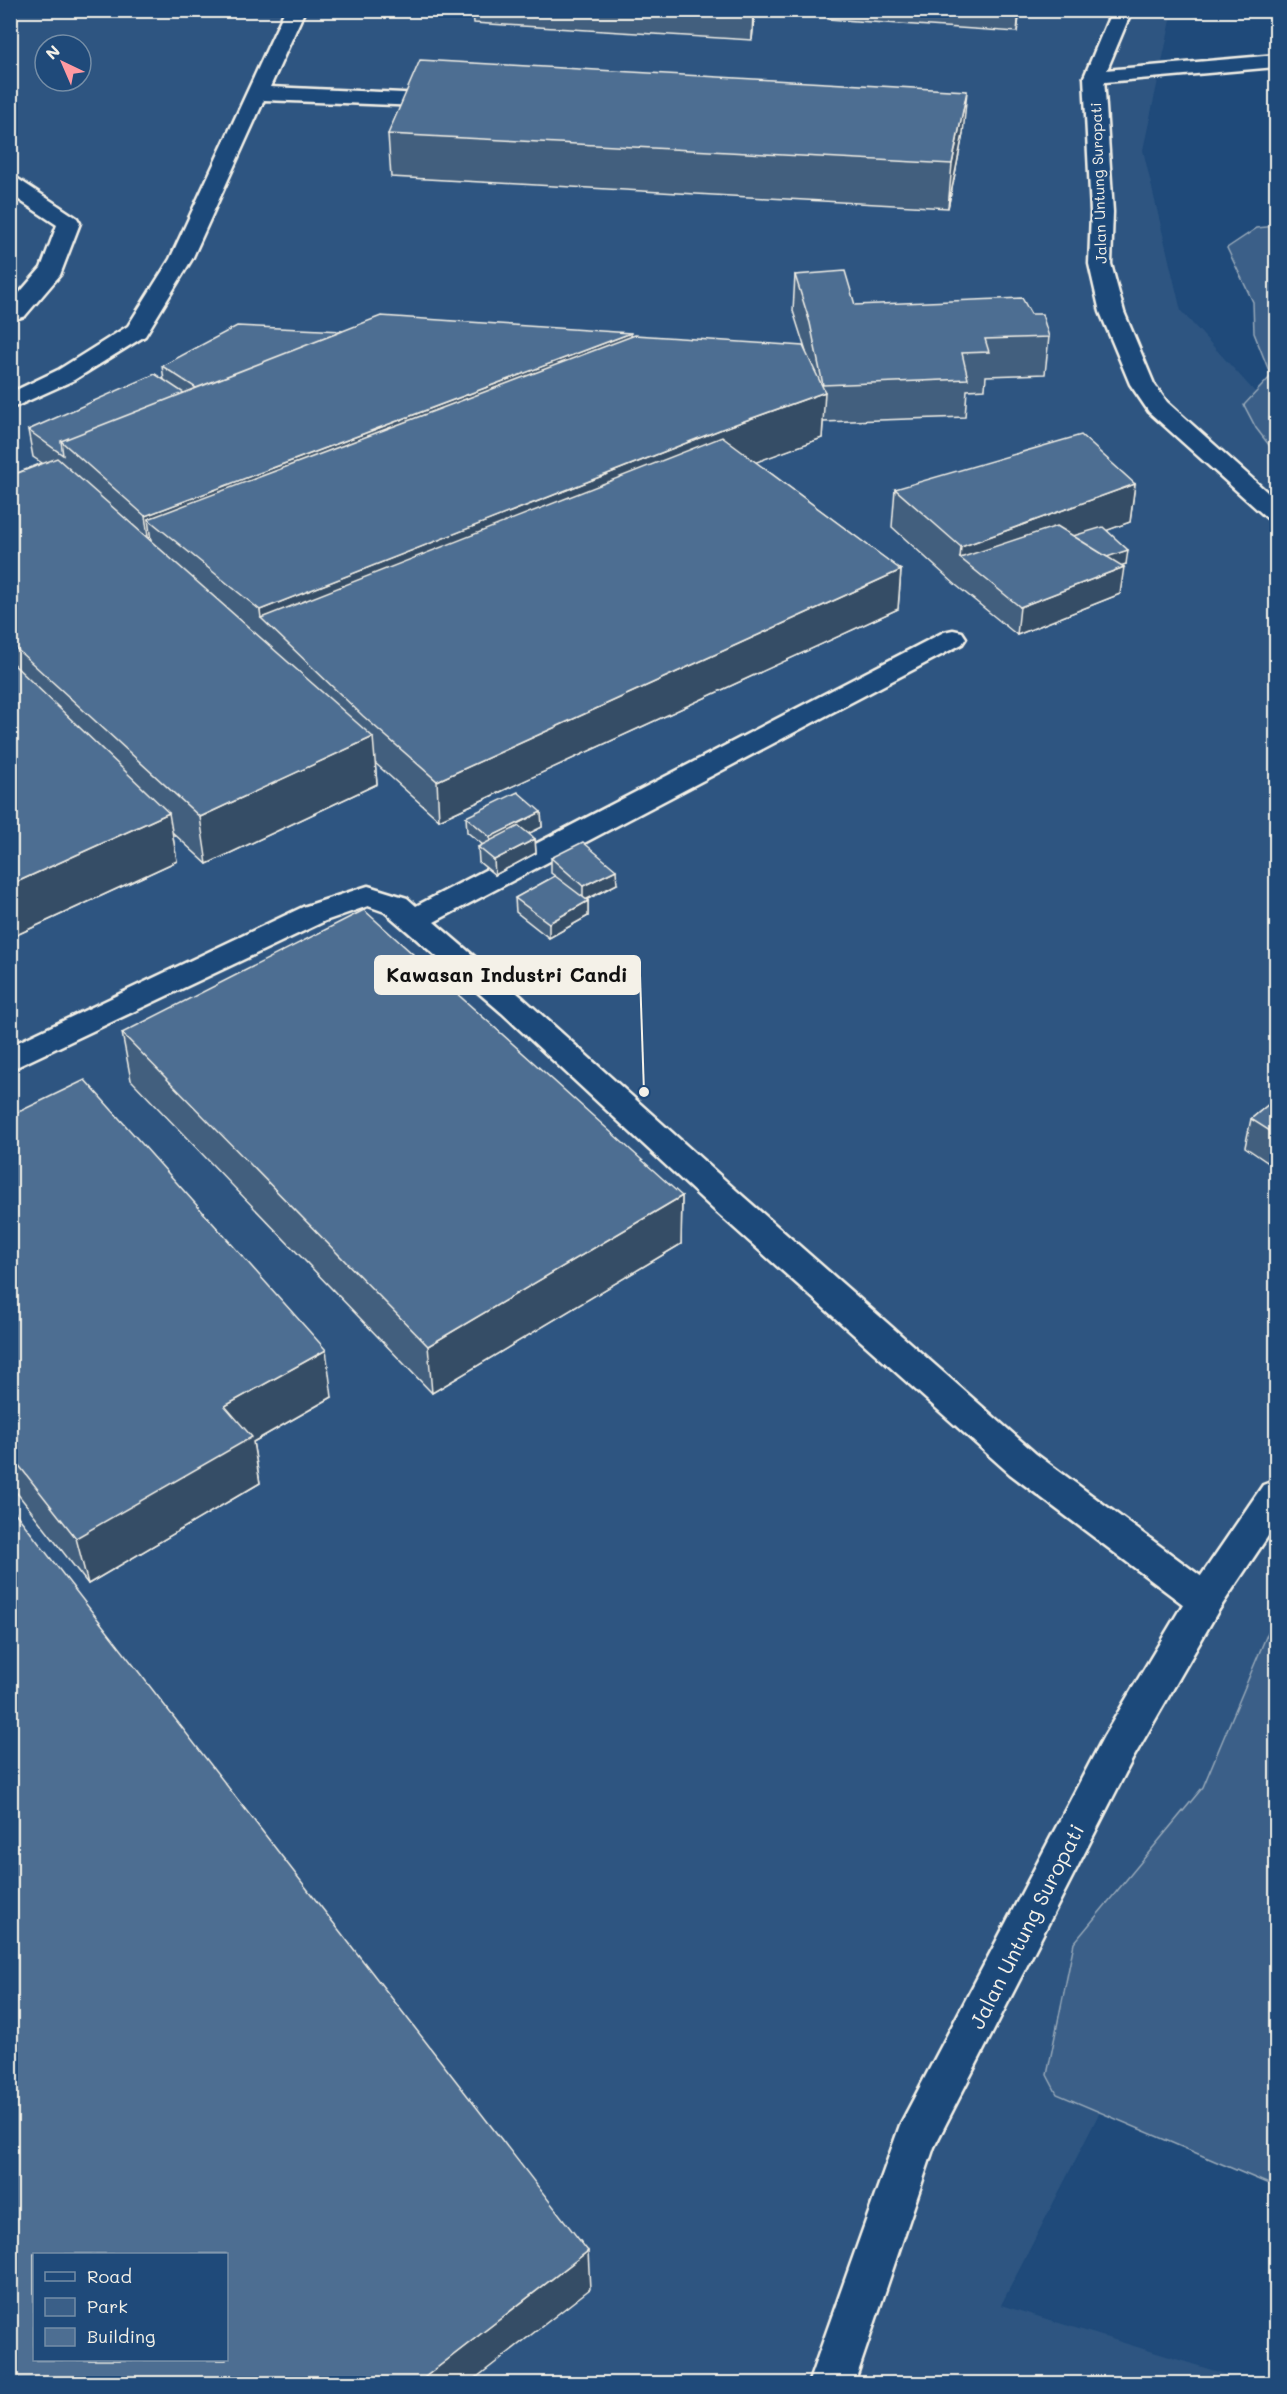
<svg xmlns="http://www.w3.org/2000/svg" width="1287" height="2394" viewBox="0 0 1287 2394" font-family="Mali,sans-serif">
	<style>
		.built { fill: #2d5581; fill-rule: evenodd }
		.green { fill: #3a5f88; stroke: #97a8b8; stroke-width: 1.5 }
		.lines { fill: none; stroke-linecap: round; stroke-linejoin: round }
		.lane-casing { stroke: #f4f1e8; stroke-width: 5 }
		.secondary-casing { stroke: #f4f1e8; stroke-width: 5 }
		.lane { fill: #1f4a7a; fill-rule: evenodd }
		.secondary { fill: #1f4a7a; fill-rule: evenodd }
		.wall { fill: #425f7e; stroke: #f4f1e8; stroke-width: 1.5 }
		.shaded-wall { fill: #364d66; stroke: #f4f1e8; stroke-width: 1.5 }
		.building { fill: #4d6e92; stroke: #f4f1e8; stroke-width: 1.5; fill-rule: evenodd }
		.labels { text-anchor: middle; dominant-baseline: central; stroke-width: 5; stroke-linejoin: round; paint-order: stroke }
		.far-street-label { font-size: 15px; fill: #f4f1e8; stroke: #1f4a7a }
		.near-street-label { font-size: 21px; fill: #f4f1e8; stroke: #1f4a7a }
		.leader { fill: none; stroke: #f4f1e8; stroke-width: 2 }
		.callout-dot { fill: #f4f1e8; stroke: #1f4a7a; stroke-width: 2 }
		.callout { fill: #f4f1e8; stroke: #f4f1e8; stroke-width: 2 }
		.callout-label { font-size: 20px; text-anchor: middle; font-weight: bold; fill: #111 }
	</style>
	<rect width="100%" height="100%" fill="#1f4a7a"/>
	<filter id="ink" filterUnits="userSpaceOnUse"><feTurbulence type="fractalNoise" baseFrequency=".0167" numOctaves="2"/><feDisplacementMap in="SourceGraphic" scale="12" xChannelSelector="R" yChannelSelector="G"/><feConvolveMatrix kernelMatrix="1 2 1 2 8 2 1 2 1" color-interpolation-filters="sRGB"/></filter>
	<g filter="url(#ink)">
		<path class="built" d="M11,11H1173L1143,150L1181,311L1276,415V1768L1001,2305L1254,2383L11,2384ZM45,45H81V81H45ZM34,2254H226V2360H34Z"/>
		<path class="green" d="M1276,226V454L1256,428L1244,405L1271,376L1254,333L1253,302L1227,248L1257,228Z
			M1276,1619V2187L1057,2094L1047,2075L1074,1943L1203,1787L1268,1632Z"/>
		<g class="lines">
			<defs>
				<path id="lane" d="M285,10H305L270,87L447,95L454,97L457,101L454,105L447,107L264,100L192,259L145,336L74,380L10,409V393L58,370L128,326L170,259Z
					M1276,55V67L1094,83L1087,81L1084,77L1087,73L1094,71Z
					M10,178L18,179L77,218L80,223L60,275L25,316L10,321V304L41,268L57,225L10,194Z
					M953,630L962,632L966,638L962,644L434,922L524,999L737,1191L1036,1454L1218,1589L1224,1600L1218,1611L1205,1616L1192,1611L1010,1474L713,1209L502,1013L385,912L368,906L325,921L10,1070V1046L303,907L368,886L407,898L416,906L944,632Z"/>
				<path id="secondary" d="M1112,10H1132L1104,77L1113,212L1111,264L1124,312L1154,384L1167,402L1276,500V520L1267,518L1149,412L1130,384L1100,312L1089,264L1091,212L1084,77Z
					M1276,1480V1524L1218,1611L1132,1760L934,2147L854,2384H808L900,2125L1104,1736L1192,1589L1263,1485Z"/>
			</defs>
			<use href="#lane" class="lane-casing"/>
			<use href="#secondary" class="secondary-casing"/>
			<use href="#lane" class="lane"/>
			<use href="#secondary" class="secondary"/>
		</g>
		<path class="wall" d="M473,10H755L752,40L474,23Z
			M829,10H1020L1017,32L828,19Z
			M388,134H963L948,208L391,177Z
			M795,275L855,305L1031,314L1049,337L1045,374L986,376L985,389L967,390L965,417L823,422L822,438L755,462L901,570L898,609L439,820L375,763L377,784L207,864L172,832L177,861L10,938V476L42,463L33,457L28,430L164,380L162,366L343,331L631,336L806,352L793,311Z
			M1135,484L1130,522L1107,530L1126,564L1122,565L1120,594L1017,635L957,586L892,527L895,489Z
			M541,812L542,827L529,833L535,839L536,853L495,875L479,862L478,847L483,845L467,832L466,817Z
			M551,858L617,884L586,900L588,901V916L549,938L516,912L515,898L555,876L551,873Z
			M122,1033L682,1196L681,1244L432,1393L131,1080Z
			M1276,1098V1168L1245,1147L1251,1119Z
			M10,1116L332,1397L253,1442L260,1483L88,1584L10,1484Z"/>
		<path class="shaded-wall" d="M753,10H755L752,40Z
			M1019,10H1020L1017,32Z
			M967,91L963,134L948,208L952,164Z
			M631,333V378L148,519L154,562L152,563L145,516Z
			M825,392L822,438L721,475L261,618L260,610L722,429Z
			M1135,484L1130,522L1078,541L960,558L961,547Z
			M1128,550L1126,564L1096,574L1098,559Z
			M1124,567L1120,594L1017,635L1020,607Z
			M901,570L898,609L439,820L437,781Z
			M373,737L377,784L207,864L200,817Z
			M541,812L542,827L491,852L490,837Z
			M169,813L177,861L10,938V885Z
			M535,839L536,853L495,875L494,860Z
			M616,870L617,884L583,901V886Z
			M588,901V916L549,938V923Z
			M682,1196L681,1244L432,1393L428,1346Z
			M326,1350L332,1397L253,1442L260,1483L88,1584L76,1538L225,1406Z
			M588,2251L590,2289L468,2384H416Z"/>
		<path class="building" d="M668,10H753L752,16Z
			M420,60L967,91L952,164L388,134Z
			M845,271L855,305L1022,298L1031,314H1042L1049,337L985,339L989,352L962,353L968,379L823,385L810,323L795,275Z
			M381,316L631,333L145,516L61,441Z
			M237,326L343,331L196,388L162,366Z
			M635,335L803,346L825,392L722,429L260,610L148,519Z
			M155,374L184,393L61,441L63,455L28,430Z
			M1081,435L1135,484L961,547L895,489Z
			M722,437L901,570L437,781L363,716L261,618Z
			M57,458L373,737L200,817L10,643V476Z
			M1057,526L1124,567L1020,607L960,558Z
			M1103,527L1128,550L1107,557L1073,536Z
			M10,661L169,813L10,885Z
			M518,792L541,812L490,837L466,817Z
			M519,826L535,839L494,860L478,847Z
			M583,842L616,870L583,886L551,858Z
			M555,876L588,901L549,923L515,898Z
			M364,910L682,1196L428,1346L122,1033Z
			M85,1080L326,1350L225,1406L252,1437L76,1538L10,1454V1116Z
			M1276,1098V1135L1251,1119Z
			M10,1506L588,2251L416,2384H10ZM34,2254H226V2360H34Z"/>
	</g>
	<g class="labels">
		<g class="far-street-label">
			<text transform="translate(1098 183) rotate(-92)">Jalan Untung Suropati</text>
		</g>
		<g class="near-street-label">
			<text transform="translate(1026 1926) rotate(-63)">Jalan Untung Suropati</text>
		</g>
	</g>
	<path class="leader" d="M644 1092L640 975"/>
	<circle class="callout-dot" cx="644" cy="1092" r="6"/>
	<rect class="callout" x="375" y="956" width="265" height="38" rx="6"/>
	<g class="callout-label">
		<text x="507" y="982">Kawasan Industri Candi</text>
	</g>
	<rect width="1287" height="2394" fill="none" stroke="#1f4a7a" stroke-width="36"/>
	<rect x="18" y="18" width="1251" height="2358" fill="none" stroke="#f4f1e8" stroke-width="2" filter="url(#ink)"/>
	<rect x="33" y="2253" width="195" height="108" fill="#1f4a7a" stroke="#748da6" stroke-width="1.5"/>
	<rect x="45" y="2272" width="30" height="9" fill="#1f4a7a" stroke="#748da6" stroke-width="1.5"/>
	<text x="87" y="2283" font-size="18" fill="#f4f1e8">Road</text>
	<rect x="45" y="2298" width="30" height="18" fill="#3a5f88" stroke="#748da6" stroke-width="1.5"/>
	<text x="87" y="2313" font-size="18" fill="#f4f1e8">Park</text>
	<rect x="45" y="2328" width="30" height="18" fill="#4d6e92" stroke="#748da6" stroke-width="1.5"/>
	<text x="87" y="2343" font-size="18" fill="#f4f1e8">Building</text>
	<g transform="translate(63 63) rotate(316)"><circle r="28" fill="#1f4a7a" stroke="#748da6" stroke-width="1.5"/>
	<path d="M0-4.5L10 22L0 15L-10 22Z" fill="#ff9aa2"/>
	<text y="-9" font-size="16" font-weight="bold" text-anchor="middle" fill="#f4f1e8">N</text>
	</g>
</svg>
